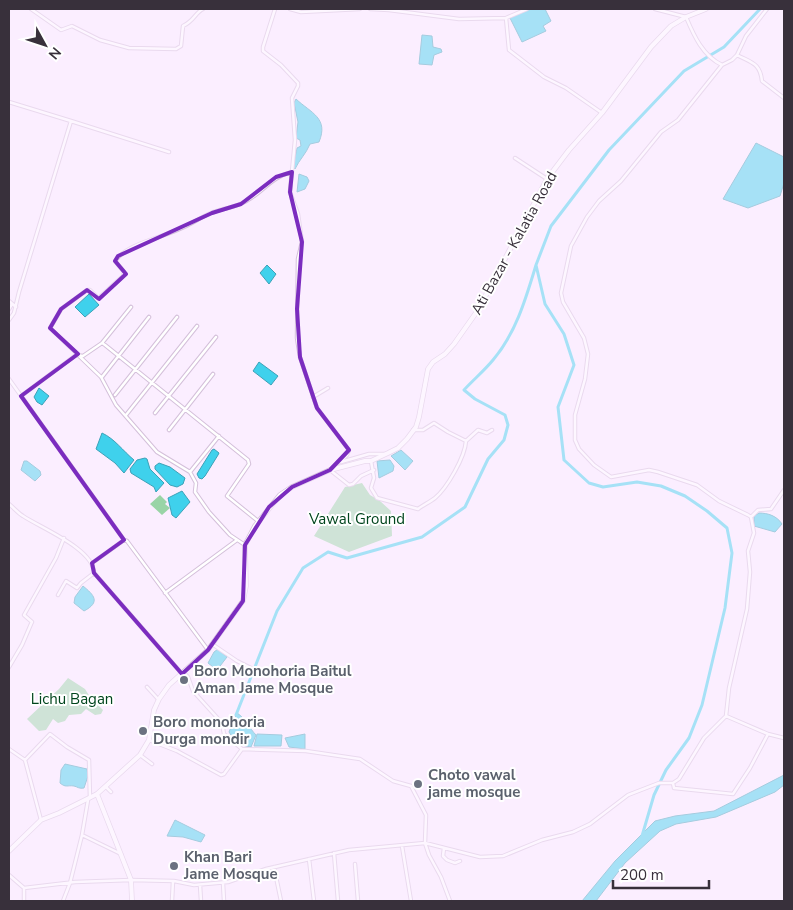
<svg xmlns="http://www.w3.org/2000/svg" width="793" height="910" viewBox="0 0 793 910" font-family="'Nunito Sans',sans-serif">
	<style>
		.green { fill: #99d4a6 }
		.water { fill: #3fd1ec; stroke: #3da1b7 }
		.lines { fill: none; stroke-linecap: round; stroke-linejoin: round }
		.canal { stroke: #3fd1ec; stroke-width: 3 }
		.minor-casing { stroke: #d4c0da; stroke-width: 4.5 }
		.tertiary-casing { stroke: #d4c0da; stroke-width: 5.5 }
		.secondary-casing { stroke: #d4c0da; stroke-width: 5.5 }
		.minor { stroke: #fff; stroke-width: 2.5 }
		.tertiary { stroke: #fff; stroke-width: 4 }
		.secondary { stroke: #fff; stroke-width: 4 }
		.marked { fill: none; stroke: #7b2cbf; stroke-width: 4; stroke-linejoin: round }
		.worship-dot { fill: #6b7280; stroke: #fff; stroke-width: 2 }
		.labels { text-anchor: middle; dominant-baseline: central; stroke-width: 4; stroke-linejoin: round; paint-order: stroke }
		.street-label { font-size: 15px; fill: #38303b; stroke: #fff }
		.park-label { font-size: 15px; fill: #00451d; stroke: #fff }
		.worship-label { font-size: 15px; font-weight: bold; fill: #5b616d; stroke: #fff; text-anchor: start }
	</style>
	<rect width="100%" height="100%" fill="#fbeeff"/>
	<path class="green" d="M362,483L370,495L380,501L391,511L392,536L349,552L314,536L345,487Z
		M160,495L167,502L165,504L170,508L162,515L150,504Z
		M68,678L85,689L90,697L103,710L101,714L95,715L86,709L81,714L69,715L65,721L58,723L53,719L46,730L39,731L27,719L59,689Z"/>
	<path class="water" d="M531,9H545L551,21L543,26L546,31L522,42L510,18L521,12Z
		M422,35L432,36L433,47L441,49L442,52L434,55L432,65L419,64Z
		M296,99C311,113 329,118 319,142L310,144C306,154 299,160 295,169L293,167L297,148L301,146L300,140L296,138L298,122L294,103Z
		M756,143L784,157V183L780,196L748,208L723,199Z
		M299,174L307,177L309,181L305,189L297,192Z
		M267,265L276,274L269,284L260,273Z
		M89,294L99,305L85,317L75,307Z
		M259,362L278,376L271,385L253,371Z
		M39,388L49,396L42,405L37,402L34,397Z
		M102,433C115,439 123,451 134,460L124,473L115,463L96,449Z
		M214,449L219,453L218,455L205,476L202,479L199,478L197,474L212,450Z
		M401,450L413,461L405,470L391,456Z
		M145,458L147,459L150,469L164,483L156,492L154,487L131,473L130,469L137,460Z
		M390,460L394,466L393,471L379,478L377,461Z
		M24,461H27L40,471L41,475L35,481L21,470Z
		M159,463L170,467L185,478L183,484L177,487L170,485L155,469V466Z
		M182,491L190,502L176,518L172,515L168,498Z
		M759,513C768,513 777,516 782,524L775,532L754,526V516Z
		M83,586C94,595 101,602 84,611L74,603L75,597Z
		M218,649L227,657L217,670L208,663L214,652Z
		M237,713C244,717 250,729 256,735L251,747L237,744L229,732Z
		M257,734L282,735L281,746H254Z
		M305,734V749L289,747L285,738Z
		M65,764L87,769L88,776L84,788C79,789 78,787 74,786C67,785 66,788 60,783L61,770Z
		M784,775V785L775,792L716,817L676,824L660,831L625,863L596,901H582L615,861L655,821L675,816L714,811Z
		M175,820L205,835L201,842L183,837L167,836Z"/>
	<g class="lines">
		<path class="canal" d="M236,715L277,611L303,568L328,552L347,558L422,537L465,507L488,459L504,440L508,425L505,415L475,399L464,390C473,380 484,371 493,360C516,333 526,298 536,265
			M642,836L654,795L666,770L689,738L702,705L725,608L732,553L727,528L707,511L685,496L661,486L637,482L603,487L589,483L564,460L558,407L574,365L564,334L545,304L536,265L551,226L609,150L684,71L724,47L760,9"/>
		<defs>
			<path id="minor" d="M31,9L61,30L72,26L100,40L129,48L176,49L181,46L183,26C194,21 195,13 203,9
				M275,9L263,47V51L281,65L298,83V86L292,98L295,140L290,192L298,214L302,242L298,259L297,338L300,357L317,408L349,450L347,455L330,470L349,485L353,484L361,476L374,470
				M290,9L301,12L360,9
				M370,9L389,10L459,19L506,18L527,9
				M655,9L686,17C694,36 703,56 722,65L678,120L661,132L621,181L599,201L587,217L571,246L561,293L563,302L584,338L588,354L585,379L575,415V440L579,449L594,465L611,477L649,470L658,472L697,485L719,501L748,515L751,517L754,533L748,551L750,572L747,609L729,688L726,716
				M506,18L509,50L544,77L566,88L602,113
				M737,55C752,63 760,63 762,81L784,98
				M722,65L732,60L737,55L746,36L767,9
				M9,102L71,121L19,292L14,313L9,320
				M71,121L169,152
				M515,158L547,179
				M9,301L16,307
				M9,309L12,304
				M102,343L131,307
				M102,377L149,317
				M9,379L124,540
				M115,395L177,317
				M21,396L76,355L83,356L102,343L105,345L248,460L249,464L227,496L258,521
				M313,397L328,388
				M155,413L216,337
				M126,415L197,326
				M169,430L213,374
				M466,441L478,430L487,433L492,430
				M371,461L374,478L371,488L377,498L418,509C423,505 430,502 435,498C447,488 465,457 466,441L448,432L434,423L423,430H413
				M341,462L369,454H384
				M190,472L219,436
				M9,504C14,508 18,513 23,516C41,528 94,549 94,573L182,674
				M751,517L758,510L771,509L784,490
				M245,545L230,535L209,512L195,492L196,483L190,472L157,452L116,405L101,377L50,328L61,309L87,290H90L98,298L100,297L123,276L124,272L115,261C127,243 165,237 184,227C193,223 201,217 211,213C220,209 231,208 240,204C261,196 269,177 292,172
				M92,563L124,540L127,541L208,650
				M165,593L237,540
				M58,595L66,581L77,588L81,583L94,573
				M212,644L237,661L251,668
				M9,667L22,645L31,624L32,622L24,615L56,558L64,538
				M183,672L188,677L193,691L222,723L224,734L242,749L306,751L360,759L393,781L411,786L426,815L425,843L429,855L441,877L450,901
				M147,687L158,699
				M149,740L177,751L221,775L224,774L242,749
				M9,749L25,760L41,820
				M140,755L152,764
				M25,760L50,734L67,747L89,760L90,798
				M673,783L674,788L733,794L750,768L768,734
				M106,787L111,792
				M88,800L82,835L121,854
				M402,846L411,901
				M444,848L443,856L447,860L455,863L460,861
				M334,853L338,901
				M309,859L314,901
				M355,864L358,901
				M274,867L281,901
				M9,875L24,888L75,882L131,880L174,881L194,885L228,882L266,869L349,850L425,843L480,857L503,856L542,840L573,832L590,824L628,795L659,783H673L679,779L704,738L726,716L768,734L784,738
				M223,883L224,901
				M200,885L201,901
				M24,888V901
				M63,901L70,883L82,835
				M172,901L173,881"/>
			<path id="tertiary" d="M97,794L131,880L132,901"/>
			<path id="secondary" d="M9,851L41,820L59,813L97,794L140,755L149,740L154,710L159,699L169,685L208,650L243,601L246,586L245,545L255,526L280,495L292,487L330,470L365,461H371L388,453L398,448L407,439L416,427L419,417L428,369L433,362L445,354L454,344L478,310L547,179L569,150L602,113L651,47L671,26L686,17L706,9"/>
		</defs>
		<use href="#minor" class="minor-casing"/>
		<use href="#tertiary" class="tertiary-casing"/>
		<use href="#secondary" class="secondary-casing"/>
		<use href="#minor" class="minor"/>
		<use href="#tertiary" class="tertiary"/>
		<use href="#secondary" class="secondary"/>
	</g>
	<path d="M0 0H793V910H0ZM292,172L290,192L302,242L297,309L300,357L317,408L349,450L330,470L292,487L269,507L245,545L243,601L208,650L182,674L94,573L92,563L124,540L21,396L78,354L50,328L61,309L87,290L99,299L126,274L115,261L118,256L212,213L241,204L276,177Z" fill="#fbeeff" fill-opacity=".55" fill-rule="evenodd"/>
	<path class="marked" d="M292,172L290,192L302,242L297,309L300,357L317,408L349,450L330,470L292,487L269,507L245,545L243,601L208,650L182,674L94,573L92,563L124,540L21,396L78,354L50,328L61,309L87,290L99,299L126,274L115,261L118,256L212,213L241,204L276,177Z"/>
	<g class="worship-dot">
		<circle cx="184" cy="680" r="5"/>
		<circle cx="143" cy="731" r="5"/>
		<circle cx="418" cy="784" r="5"/>
		<circle cx="174" cy="866" r="5"/>
	</g>
	<g class="labels">
		<g class="street-label">
			<text transform="translate(514 243) rotate(-61)">Ati Bazar - Kalatia Road</text>
		</g>
		<g class="park-label">
			<text x="357" y="519">Vawal Ground</text>
			<text x="72" y="699">Lichu Bagan</text>
		</g>
		<g class="worship-label">
			<text x="194" y="671">Boro Monohoria Baitul<tspan x="194" dy="17">Aman Jame Mosque</tspan></text>
			<text x="153" y="722">Boro monohoria<tspan x="153" dy="17">Durga mondir</tspan></text>
			<text x="428" y="775">Choto vawal<tspan x="428" dy="17">jame mosque</tspan></text>
			<text x="184" y="857">Khan Bari<tspan x="184" dy="17">Jame Mosque</tspan></text>
		</g>
	</g>
	<rect width="793" height="910" fill="none" stroke="#38303b" stroke-width="20"/>
	<g transform="translate(45 45) rotate(130)" stroke="#ffffff" stroke-width="4" paint-order="stroke">
	<path d="M0-4L9 19L0 12L-9 19Z" fill="#38303b"/>
	<text y="-8" font-size="14" font-weight="bold" text-anchor="middle" fill="#38303b">N</text>
	</g>
	<path d="M613 880v8h96v-8" fill="none" stroke="#38303b" stroke-width="2.5"/>
	<text x="620" y="880" font-size="15" fill="#38303b" stroke="#ffffff" stroke-width="4" paint-order="stroke">200 m</text>
</svg>
